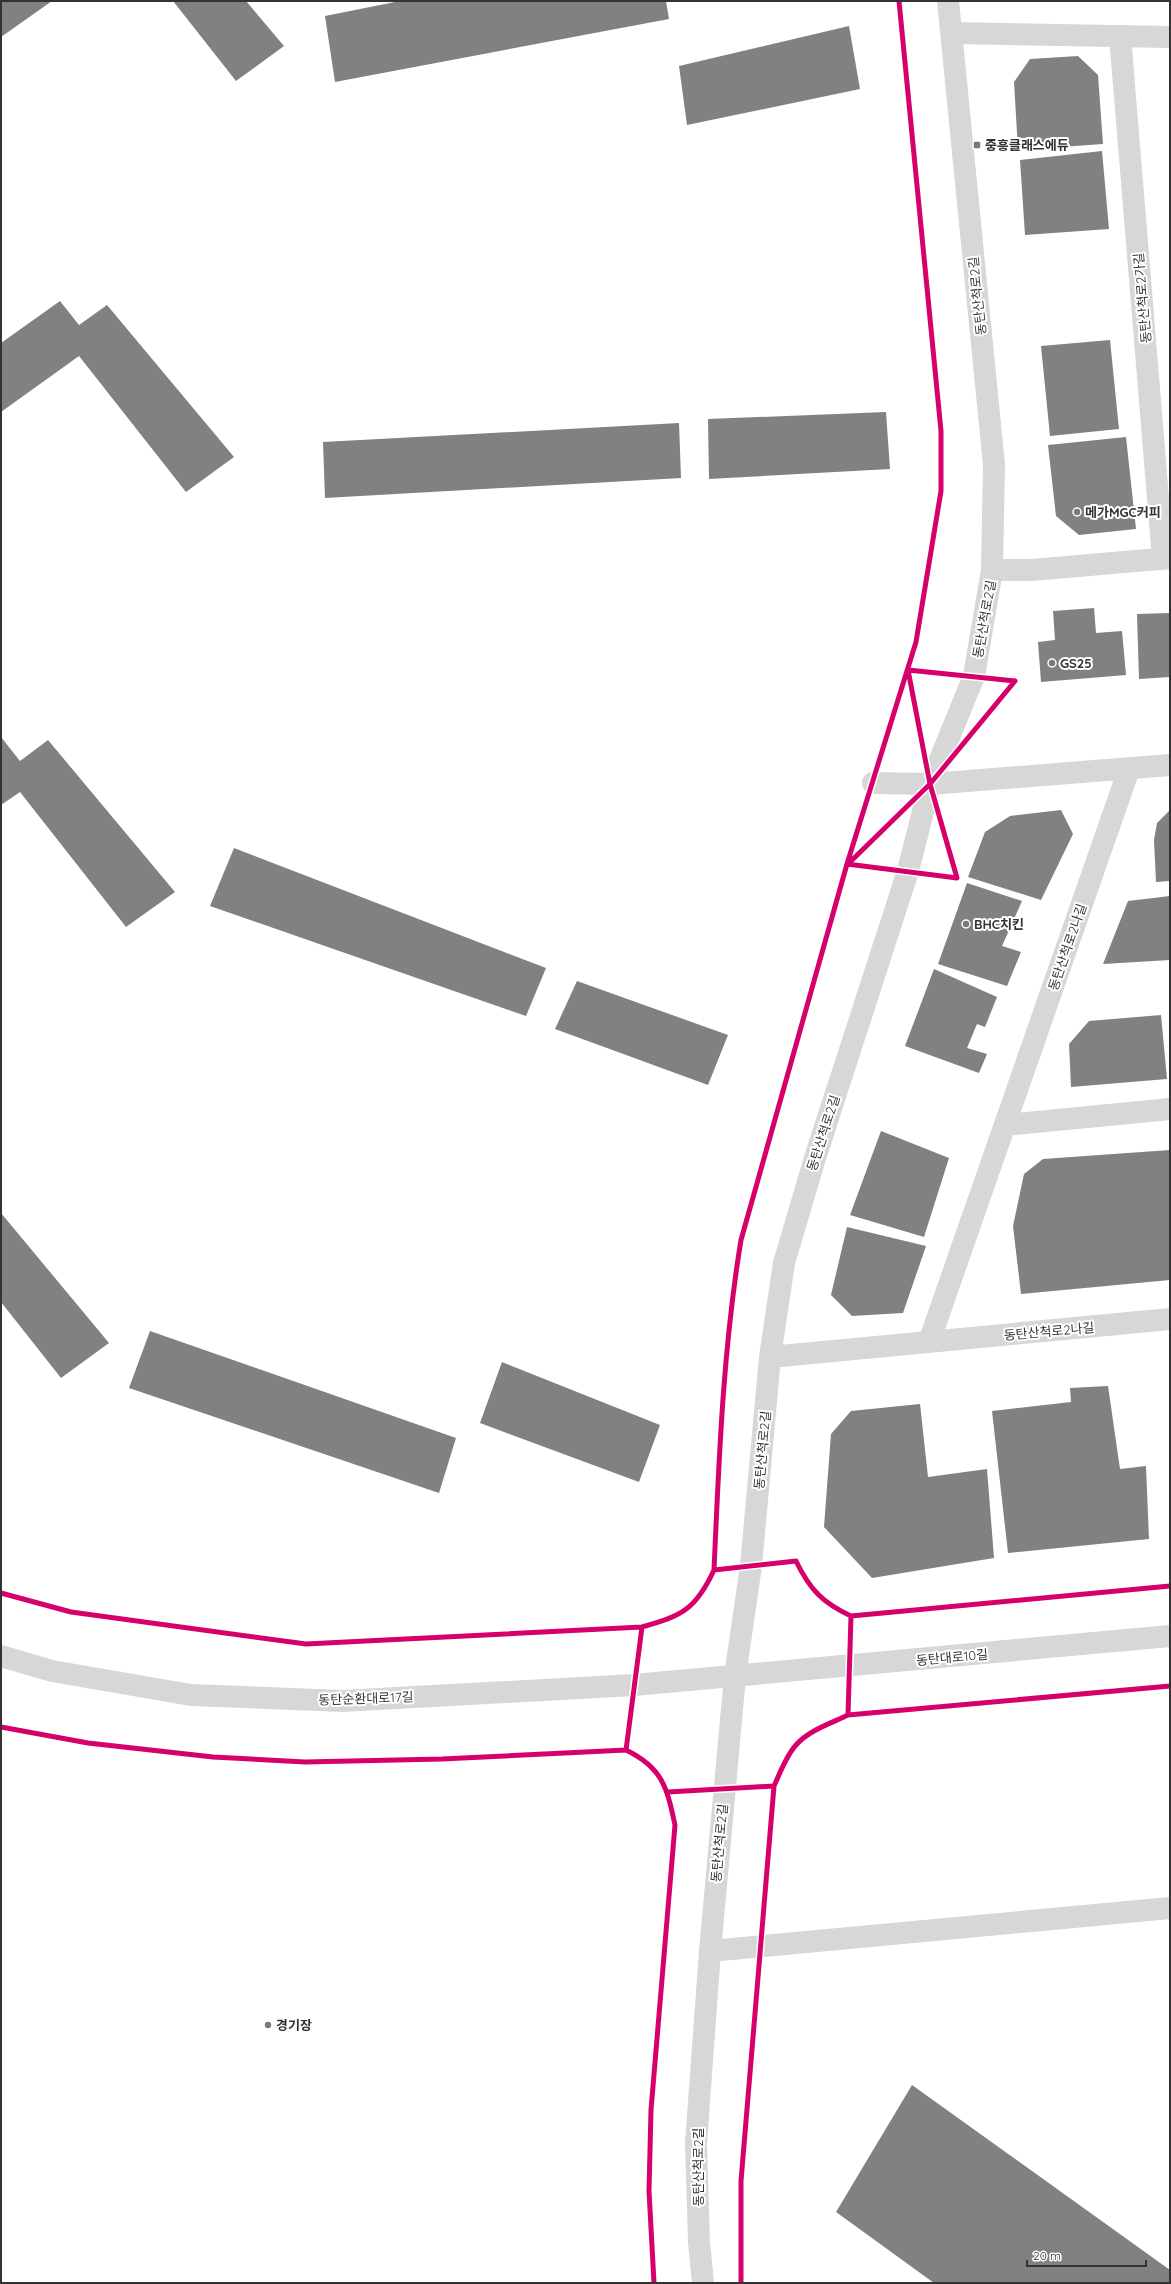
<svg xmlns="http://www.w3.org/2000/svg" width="1171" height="2284" viewBox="0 0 1171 2284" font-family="Quicksand,'Noto Sans KR',sans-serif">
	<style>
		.building { fill: #818181 }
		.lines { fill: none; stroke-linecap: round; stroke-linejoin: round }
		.minor { stroke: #d7d7d7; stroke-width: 22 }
		.cycleway-casing { stroke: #fff; stroke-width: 8 }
		.cycleway { stroke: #d6006c; stroke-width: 5 }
		.poi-dot { fill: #7a7a7a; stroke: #fff; stroke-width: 1.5 }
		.labels { text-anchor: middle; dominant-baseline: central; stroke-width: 4; stroke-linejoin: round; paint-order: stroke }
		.poi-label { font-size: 13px; font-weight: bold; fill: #333; stroke: #fff; text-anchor: start }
		.street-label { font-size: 13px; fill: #333; stroke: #fff }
	</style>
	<rect width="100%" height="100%" fill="#fff"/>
	<path class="building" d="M1,1H52L1,37Z
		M173,1H246L284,46L236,81Z
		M400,1H666L669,19L335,82L325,16Z
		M849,26L860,89L687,125L679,66Z
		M1078,56L1098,75L1103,144L1018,150L1014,82L1030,59Z
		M1102,151L1109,229L1025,235L1020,160Z
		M60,301L79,325L107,305L234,457L186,492L79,356L1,412V343Z
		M1110,340L1119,429L1050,436L1041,346Z
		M886,412L890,469L709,479L708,419Z
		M679,423L681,478L325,498L323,442Z
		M1126,437L1136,529L1079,535L1056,516L1048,445Z
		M1094,608L1096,633L1122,631L1126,675L1041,682L1038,642L1055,640L1053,611Z
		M1170,613V677L1139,679L1137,614Z
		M1,737L20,761L48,740L175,892L126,927L20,792L1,805Z
		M1061,810L1073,834L1041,900L968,877L985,832L1010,816Z
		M1170,810V881L1156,882L1154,840L1157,823Z
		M234,848L546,968L526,1016L210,906Z
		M967,883L1022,901L1002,946L1021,952L1007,986L938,964Z
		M1170,896V960L1103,964L1128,901Z
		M934,969L997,997L985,1027L977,1024L967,1048L987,1054L979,1073L905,1046Z
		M577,981L728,1035L708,1085L555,1029Z
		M1161,1015L1167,1079L1071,1087L1069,1044L1089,1021Z
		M881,1131L949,1158L924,1237L850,1215Z
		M1170,1150V1280L1021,1294L1013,1226L1024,1174L1043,1159Z
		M1,1213L109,1343L61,1378L1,1302Z
		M847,1227L926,1246L903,1313L852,1316L831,1295Z
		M150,1331L456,1438L439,1493L129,1388Z
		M502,1362L660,1425L639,1482L480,1423Z
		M1108,1386L1120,1469L1146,1466L1149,1539L1008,1553L992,1411L1071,1402L1070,1388Z
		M920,1404L928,1477L987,1469L994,1558L872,1578L824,1527L831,1434L851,1411Z
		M912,2085L1170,2270V2283H934L836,2212Z"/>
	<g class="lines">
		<path class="minor" d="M951,33L1170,37
			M1120,36L1163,559
			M992,570H1032L1170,558
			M873,783L930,784L1170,765
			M1005,1125L1170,1109
			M929,1342L1129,769
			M770,1357L1170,1319
			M1,1656L52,1671L191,1695L342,1701L634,1685L1170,1636
			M710,1951L1170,1908
			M703,2283L699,2242L696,2143L710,1951L735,1676L751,1566L770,1357L784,1263L815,1158L908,871L930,784L974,676L992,570L994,465L948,1"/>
		<defs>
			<path id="cycleway" d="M849,863L930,784L1015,681
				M847,864L957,878L930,784L908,670L1015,681
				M714,1570L796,1561C810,1590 823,1603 851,1616L1170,1586
				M1,1593L71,1612L306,1644L642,1627C682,1616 696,1609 714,1570C719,1459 723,1349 741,1240L847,864L916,642L941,491V431L899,1
				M848,1715L851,1616
				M1,1727L88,1743L213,1757L305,1762L442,1759L626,1750C663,1768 667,1788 675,1825L651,2110L649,2191L654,2283
				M626,1750L642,1627
				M668,1792L774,1786
				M741,2283V2181L774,1786C780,1773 786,1756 796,1745C809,1730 832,1723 848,1715L1170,1686"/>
		</defs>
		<use href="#cycleway" class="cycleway-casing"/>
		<use href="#cycleway" class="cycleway"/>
	</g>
	<g class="poi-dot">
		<rect x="973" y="141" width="8" height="8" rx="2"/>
		<circle cx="1077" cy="512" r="4"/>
		<circle cx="1052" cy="663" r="4"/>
		<circle cx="966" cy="924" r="4"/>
		<circle cx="268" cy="2025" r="4"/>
	</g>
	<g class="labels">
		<g class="poi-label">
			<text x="985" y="145">중흥클래스에듀</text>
			<text x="1085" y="512">메가MGC커피</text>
			<text x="1060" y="663">GS25</text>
			<text x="974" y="924">BHC치킨</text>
			<text x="276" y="2025">경기장</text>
		</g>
		<g class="street-label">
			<text transform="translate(977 296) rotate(-96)">동탄산척로2길</text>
			<text transform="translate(1142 298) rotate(-95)">동탄산척로2가길</text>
			<text transform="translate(984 619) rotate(-80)">동탄산척로2길</text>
			<text transform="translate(1067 947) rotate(-71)">동탄산척로2나길</text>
			<text transform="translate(823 1133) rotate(-72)">동탄산척로2길</text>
			<text transform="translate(1049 1331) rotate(-5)">동탄산척로2나길</text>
			<text transform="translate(762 1450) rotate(-85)">동탄산척로2길</text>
			<text transform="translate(952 1657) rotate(-5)">동탄대로10길</text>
			<text transform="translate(366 1698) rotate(-2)">동탄순환대로17길</text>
			<text transform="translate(719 1843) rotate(-85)">동탄산척로2길</text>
			<text transform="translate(698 2167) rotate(-90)">동탄산척로2길</text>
		</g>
	</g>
	<rect width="1171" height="2284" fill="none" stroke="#333333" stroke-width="4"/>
	<path d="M1027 2260v6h119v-6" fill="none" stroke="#333333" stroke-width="2"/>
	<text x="1033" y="2260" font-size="12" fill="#333333" stroke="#ffffff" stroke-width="3" paint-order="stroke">20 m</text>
</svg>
